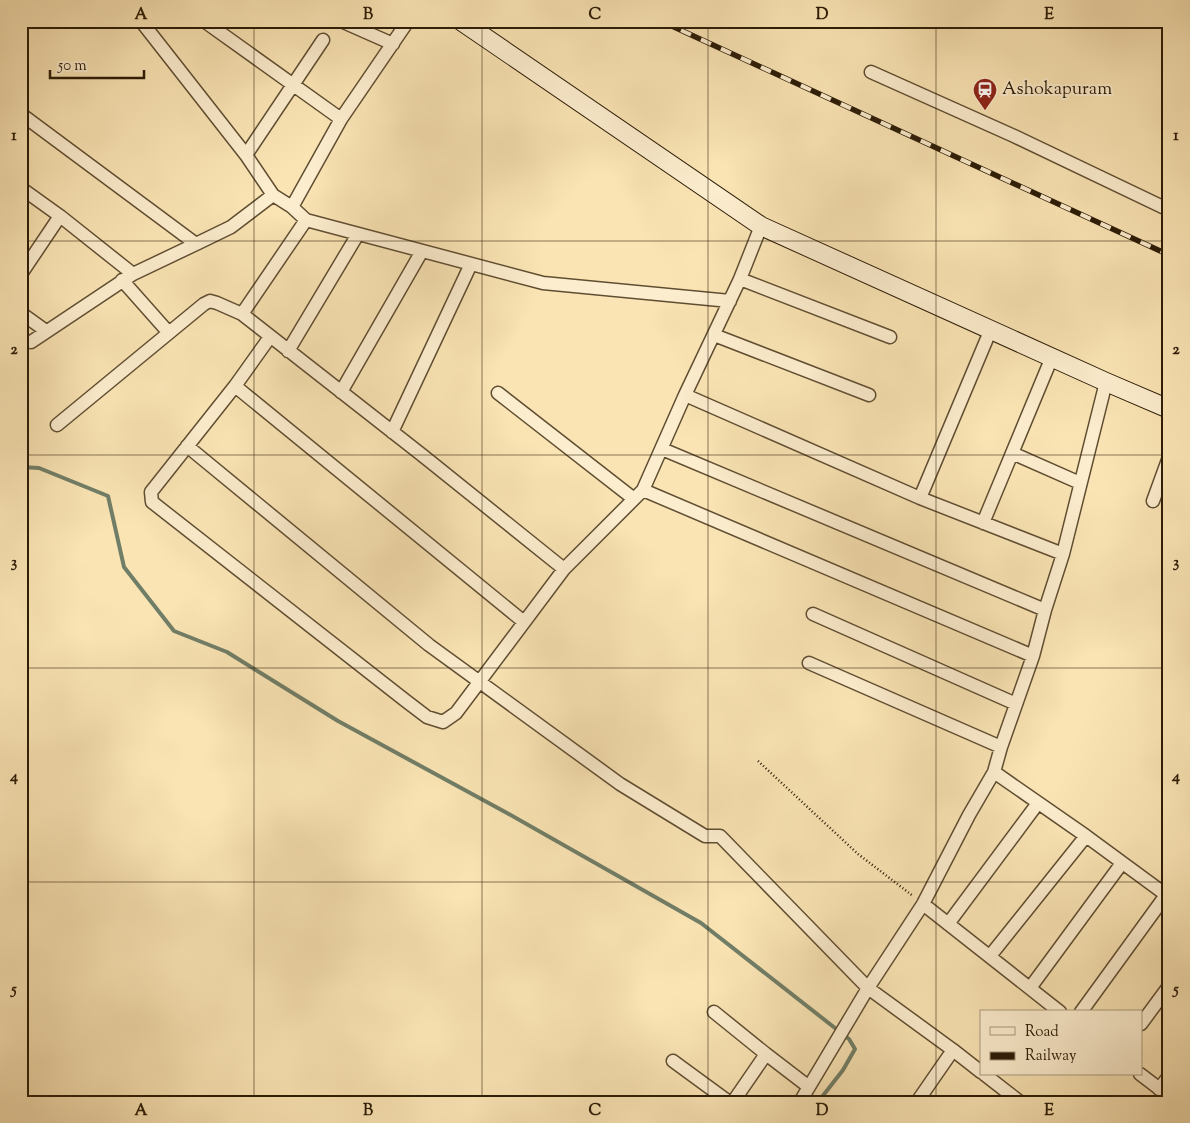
<svg xmlns="http://www.w3.org/2000/svg" width="1190" height="1123" viewBox="0 0 1190 1123" font-family="'Sorts Mill Goudy',serif">
	<style>
		.lines { fill: none; stroke-linecap: round; stroke-linejoin: round }
		.stream { stroke: #717e67; stroke-width: 4 }
		.street-casing { stroke: #604e32; stroke-width: 15 }
		.secondary-casing { stroke: #2c1c07; stroke-width: 20 }
		.path { stroke: #2c1c07; stroke-width: 2.5; stroke-dasharray: 1 2.5; stroke-linecap: butt }
		.street { stroke: #fcedce; stroke-width: 12 }
		.secondary { stroke: #fcedce; stroke-width: 18 }
		.rail-casing { stroke: #2c1c07; stroke-width: 5.5 }
		.rail { stroke: #fcedce; stroke-width: 4; stroke-dasharray: 11; stroke-linecap: butt }
		.grid { fill: none; stroke: #2c1c07; stroke-width: 1; stroke-opacity: 0.55 }
		.labels { text-anchor: middle; dominant-baseline: central; stroke-width: 4; stroke-linejoin: round; paint-order: stroke }
		.poi-label { font-size: 18px; fill: #2c1c07; stroke: #fcedce; text-anchor: start }
		.neatline { fill: none; stroke: #2c1c07; stroke-width: 2 }
		.grid-label { font-size: 16px; text-anchor: middle; font-weight: bold; fill: #2c1c07 }
	</style>
	<rect width="100%" height="100%" fill="#fae4b4"/>
	<filter id="stains"><feTurbulence type="fractalNoise" baseFrequency=".004" numOctaves="4"/><feColorMatrix values="0 0 0 0 .2 0 0 0 0 .09 0 0 0 0 .02 0 0 0 .5 -.17"/></filter>
	<radialGradient id="worn" r=".72"><stop offset=".6" stop-color="#630" stop-opacity="0"/><stop offset="1" stop-color="#630" stop-opacity=".3"/></radialGradient>
	<g class="lines">
		<path class="stream" d="M21,467L39,468L108,496L124,567L174,631L227,652L338,721L507,813L701,923L849,1039L855,1049L843,1070L818,1102"/>
		<defs>
			<path id="street" d="M141,21L246,155L273,195L292,207L306,220L543,283L730,301
				M204,21L341,119
				M341,21L393,44
				M871,72L1014,136L1169,210
				M21,114L196,244L231,227L273,195
				M246,155L323,40
				M21,188L60,216L133,274
				M292,207L341,119L408,21
				M306,220L242,314L422,455L564,569
				M21,274L60,216
				M740,279L890,337
				M122,280L169,333
				M21,313L46,331
				M714,335L869,395
				M270,337L235,386L151,492L152,502L406,701L427,717L443,722L456,713L564,569L643,490L685,395L740,279L761,226
				M31,342L133,274L196,244
				M288,351L358,234
				M235,386L524,622
				M341,392L422,251
				M498,393L634,499
				M685,395L920,498L1063,554
				M57,425L204,304L210,301L217,303L242,314
				M392,432L471,264
				M187,446L429,645L620,784L705,836H720L868,988L953,1050L981,1072
				M662,449L1045,610
				M1012,453L1080,483
				M643,490L1033,656
				M920,498L991,329
				M1153,501L1169,457
				M983,523L1052,357
				M813,614L1016,704
				M809,663L1001,747
				M994,772L1086,836L1169,897
				M923,904L1060,1012
				M948,924L1038,803
				M990,956L1086,836
				M1030,988L1122,863
				M714,1012L766,1054L809,1087
				M1081,1012L1166,895
				M1141,1024L1169,986
				M673,1061L729,1102
				M984,1074L1020,1102
				M1140,1074L1169,1096
				M1159,1089L1169,1076
				M733,1102L766,1054
				M800,1102L868,988L923,904L969,815L994,772L1001,747L1033,656L1045,610L1063,554L1106,382
				M917,1102L953,1050"/>
			<path id="secondary" d="M461,21L761,226L1106,382L1169,409"/>
		</defs>
		<use href="#street" class="street-casing"/>
		<use href="#secondary" class="secondary-casing"/>
		<path class="path" d="M758,761L858,854L913,896"/>
		<use href="#street" class="street"/>
		<use href="#secondary" class="secondary"/>
		<defs>
			<path id="rail" d="M661,21L1169,255"/>
		</defs>
		<use href="#rail" class="rail-casing"/>
		<use href="#rail" class="rail"/>
	</g>
	<path class="grid" d="M254,21V1102M482,21V1102M708,21V1102M936,21V1102M21,241H1169M21,455H1169M21,668H1169M21,882H1169"/>
	<defs>
		<symbol id="station-pin" viewBox="-11 -11 22 30"><path d="M0 17L-7.5 6A9.5 9.5 0 1 1 7.5 6Z" fill="#8f2418" stroke="#fcedce"/><path d="M-3-6H3Q5-6 5-4V2Q5 4 3 4L4.5 6H3L1.5 4h-3L-3 6H-4.5L-3 4Q-5 4-5 2V-4Q-5-6-3-6ZM-3.5-4v3h7v-3ZM-3.5 1v1.5H-2V1ZM2 1v1.5H3.5V1Z" fill="#fff"/></symbol>
	</defs>
	<g fill-rule="evenodd">
		<use href="#station-pin" x="971" y="76" width="28" height="38"/>
	</g>
	<g class="labels">
		<g class="poi-label">
			<text x="1002" y="90">Ashokapuram</text>
		</g>
	</g>
	<rect width="1190" height="1123" fill="none" stroke="#fae4b4" stroke-width="55"/>
	<rect x="980" y="1010" width="162" height="65" fill="#fcedce" stroke="#a9997e"/>
	<rect x="990" y="1027" width="25" height="8" fill="#fcedce" stroke="#a9997e"/>
	<text x="1025" y="1036" font-size="15" fill="#2c1c07">Road</text>
	<rect x="990" y="1052" width="25" height="8" fill="#2c1c07" stroke="#a9997e"/>
	<text x="1025" y="1060" font-size="15" fill="#2c1c07">Railway</text>
	<path d="M50 70v8h94v-8" fill="none" stroke="#2c1c07" stroke-width="2.5"/>
	<text x="58" y="70" font-size="15" fill="#2c1c07" stroke="#fcedce" stroke-width="4" paint-order="stroke">50 m</text>
	<rect x="28" y="28" width="1134" height="1068" class="neatline"/>
	<g class="grid-label">
		<text x="141" y="19">A</text>
		<text x="368" y="19">B</text>
		<text x="595" y="19">C</text>
		<text x="822" y="19">D</text>
		<text x="1049" y="19">E</text>
		<text x="14" y="140">1</text>
		<text x="1176" y="140">1</text>
		<text x="14" y="354">2</text>
		<text x="1176" y="354">2</text>
		<text x="14" y="567">3</text>
		<text x="1176" y="567">3</text>
		<text x="14" y="781">4</text>
		<text x="1176" y="781">4</text>
		<text x="14" y="994">5</text>
		<text x="1176" y="994">5</text>
		<text x="141" y="1115">A</text>
		<text x="368" y="1115">B</text>
		<text x="595" y="1115">C</text>
		<text x="822" y="1115">D</text>
		<text x="1049" y="1115">E</text>
	</g>
	<rect width="100%" height="100%" filter="url(#stains)"/>
	<rect width="100%" height="100%" fill="url(#worn)"/>
</svg>
